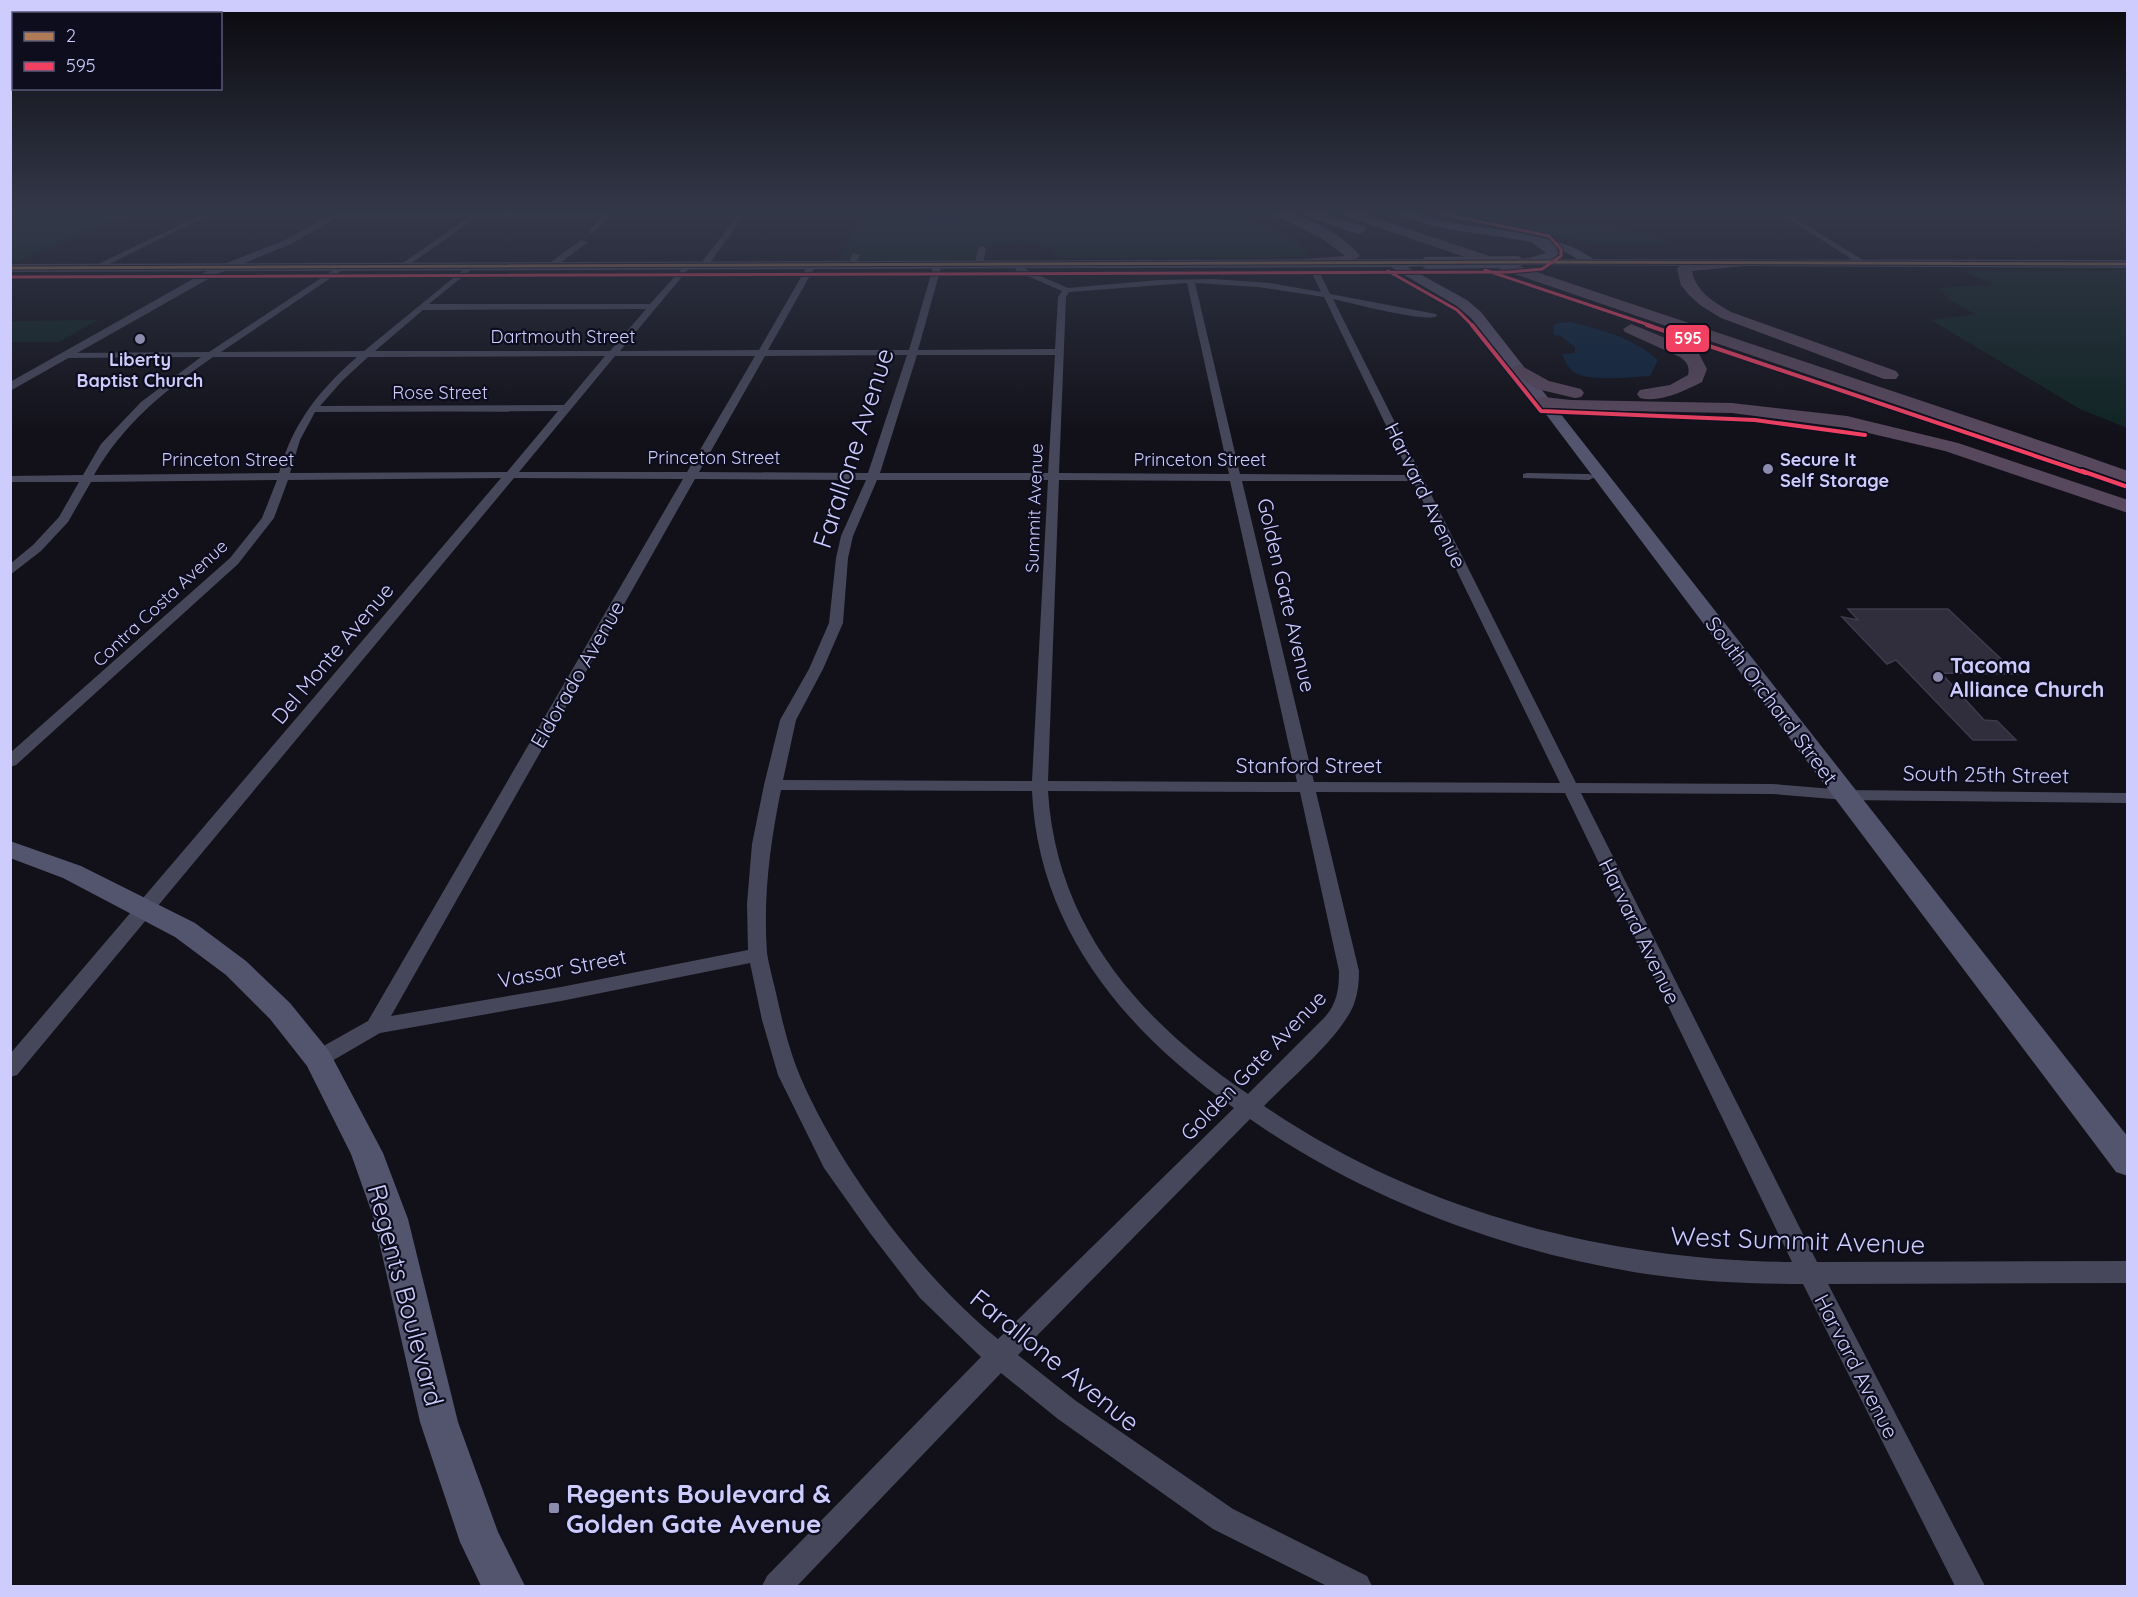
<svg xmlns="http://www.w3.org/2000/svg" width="2138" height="1597" viewBox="0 0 2138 1597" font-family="Quicksand,sans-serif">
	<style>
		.green { fill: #102423 }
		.water { fill: #0e243d }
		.building { fill: #302e3c; stroke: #3c3b4e; stroke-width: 1.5 }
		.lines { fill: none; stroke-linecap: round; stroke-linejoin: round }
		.minor { fill: #46475a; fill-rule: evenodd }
		.tertiary { fill: #46475a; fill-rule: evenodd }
		.secondary { fill: #53546d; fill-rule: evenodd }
		.primary { fill: #59516c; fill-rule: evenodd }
		.motorway { fill: #58485d; fill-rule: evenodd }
		.primary-bridge { stroke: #59516c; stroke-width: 12 }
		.bus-1-casing { stroke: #0e0d1e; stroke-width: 5 }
		.bus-2-far2-casing { stroke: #0e0d1e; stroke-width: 5 }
		.bus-2-far1-casing { stroke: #0e0d1e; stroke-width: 7 }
		.bus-2-casing { stroke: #0e0d1e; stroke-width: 8 }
		.bus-1 { stroke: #b07c57; stroke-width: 3 }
		.bus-2-far2 { stroke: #f24062; stroke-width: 3 }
		.bus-2-far1 { stroke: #f24062; stroke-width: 4 }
		.bus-2 { stroke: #f24062; stroke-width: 4.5 }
		.poi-dot { fill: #8c8bae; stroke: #0e0d1e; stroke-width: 2 }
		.labels { text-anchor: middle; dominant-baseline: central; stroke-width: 4.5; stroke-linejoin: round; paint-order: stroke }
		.far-street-label { font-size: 18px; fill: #cdccfd; stroke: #0e0d1e }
		.far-poi-label { font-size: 18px; font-weight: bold; fill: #cdccfd; stroke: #0e0d1e }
		.street-label { font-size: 21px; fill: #cdccfd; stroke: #0e0d1e }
		.poi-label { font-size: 21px; font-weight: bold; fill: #cdccfd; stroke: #0e0d1e; text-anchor: start }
		.near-street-label { font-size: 26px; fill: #cdccfd; stroke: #0e0d1e }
		.near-poi-label { font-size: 26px; font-weight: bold; fill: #cdccfd; stroke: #0e0d1e; text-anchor: start }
		.line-badge { stroke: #0e0d1e; stroke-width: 2 }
		.badge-label { font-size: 16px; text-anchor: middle; font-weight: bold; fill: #fff }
	</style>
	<rect width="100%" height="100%" fill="#12111a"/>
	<path class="green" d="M10,211H145L126,218L108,221L17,262H11Z
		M862,211H1215L1272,227L1309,251L1305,255L1276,257L1062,258C1041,235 1006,244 978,246L977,260H840Z
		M1441,211H1484L1501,222L1531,225L1602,226L1654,236L1671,244H1598L1487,225Z
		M2127,270V428L2080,409L1931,320L1975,314L1950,300L1938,288L1993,285L1962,271Z
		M98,320L59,342H11V321Z"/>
	<path class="water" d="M922,211H979C966,217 953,221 938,222Z
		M1571,322C1603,331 1632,337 1658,360L1650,376C1630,377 1593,382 1575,373C1568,369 1565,360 1562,354L1575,353V347L1561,336L1554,335L1553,326L1559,323Z"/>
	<path class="building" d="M1848,609H1948L2017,674L1941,673L1984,720L1997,721L2016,740H1973L1896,660L1887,664L1842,617L1858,620Z"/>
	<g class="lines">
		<path class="minor" d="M209,211H217L99,269L92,267Z
			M607,211H614L592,234L588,232L602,217L476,218L403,269L399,267L400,265L467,218H337L334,216L337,214L605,213Z
			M741,211H785L788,213L785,215H744L707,267H701V263Z
			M1776,211H1783L1868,263L1861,265Z
			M581,240L588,242L554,268H548V264Z
			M982,246L986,248L983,264L979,266L975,264L978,248Z
			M853,253L860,255L853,267H847Z
			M938,262L942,264L918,350L1055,349L1058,297L1062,291L1016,271L1015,264L1019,262L1027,270L1068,288L1159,280L1213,279L1270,283L1321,292L1312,273L1316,271L1320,273L1330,294L1436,314L1437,316C1426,323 1351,303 1333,299L1576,783L1773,784L1845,790L2128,793V803L1845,800L1773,794L1581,793L1817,1262L2128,1261V1283L1828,1284L1985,1586H1955L1803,1284C1753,1284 1703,1282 1654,1275C1515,1256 1365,1200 1250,1119L1018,1355L1076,1401L1233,1509L1367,1576L1372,1586H1327L1213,1529L1058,1419L1001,1373L797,1586H762L767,1576L981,1357L920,1298L870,1233L824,1168L778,1075L762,1020L750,963L561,1001L380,1033L325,1065L318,1067L311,1065L308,1059L311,1053L368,1021L683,479L514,478L17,1075L10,1077V1054L501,478L288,480L274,518L238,564L16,765L10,767V753L230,558L262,518L277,480L91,482L68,522L41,551L10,575V564L33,545L59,517L79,482H10V476L83,475L101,444L141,402L201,357L66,358L63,357V353L209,352L341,265H344V269L221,352L364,351L469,265L473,267L472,269L429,304H650L687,263H690V267L620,351L759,350L808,265L812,263L816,265L768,350H909L934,264ZM1187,283L1229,474L1059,473L1066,297L1069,292ZM1195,283L1258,287L1324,297L1410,475L1240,474ZM646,309L610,351H375L423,310ZM907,355L868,473L699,472L765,356ZM917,355H1055L1048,473H880ZM605,356L564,405L320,406L342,381L368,357ZM615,356H755L687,472H519ZM213,357H357C319,390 292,424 279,473L94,475C123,424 165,390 213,357ZM558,411L507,472L290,473L300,440L315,412ZM695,479L866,480L841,536L836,558L829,623L809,669L780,720L764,785L752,844L747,904L748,950L561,987L391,1016ZM877,480H1048L1032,781L783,780L796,720L823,669L843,623L848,558L853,536ZM1059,480L1230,481L1297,782L1048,781ZM1242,481H1413L1560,783L1314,782ZM781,790L1032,791C1038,929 1125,1031 1234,1108L998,1339C922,1278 838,1166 800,1076C789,1050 782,1020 776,993C773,980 769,966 767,953C763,897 770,844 781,790ZM1048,791L1300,792L1339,971C1339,989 1337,1003 1325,1017L1248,1094C1140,1021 1056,926 1048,791ZM1316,792L1565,793L1792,1262C1606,1260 1419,1212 1264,1106C1290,1079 1341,1037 1354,1004C1358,993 1359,982 1359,971Z
			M1527,473L1589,474L1595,477L1589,480L1523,478V474Z"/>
		<path class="tertiary" d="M339,211H349L291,244L217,274L10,391V382L209,270L285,240Z"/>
		<path class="secondary" d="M1394,211C1413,210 1430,219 1448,222C1487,229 1568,234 1596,262L1594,264C1583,266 1574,256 1565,252C1552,247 1538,243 1525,241C1493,234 1418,230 1394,211Z
			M1544,398L1549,399L2128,1137V1176L2116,1172L1539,405L1537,402Z
			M10,841L81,866L195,923L246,961L290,1003L329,1051L383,1153L408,1219L458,1422L498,1532L525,1586H481L460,1542L420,1422L374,1219L351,1154L307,1066L270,1019L226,975L175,937L63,878L10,858Z"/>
		<path class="primary" d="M1537,239C1547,241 1553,244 1559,253L1553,259L2128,260V268L1513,265V259L1529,258L1546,253L1531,242Z
			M1427,259L1431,260V266L1407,267L1467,300L1481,312L1549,399L1552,402L1549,405H1539L1471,318L1457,306L1391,267L10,272V264Z"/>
		<path class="motorway" d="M1266,211C1297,210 1341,231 1360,256L1348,264L1300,266L1298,263L1300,260L1305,259L1345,256L1321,238Z
			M1296,211H1314L1365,227L1366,230L1360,234L1355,233L1298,214Z
			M1337,211H1355L2074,452L2128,471V484L1339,214Z
			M1739,259L1744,260L1746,263L1744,266L1692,271C1696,292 1714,302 1731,312L1896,371L1899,375L1896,379H1884L1721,318L1700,305L1688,294L1681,285L1677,269L1679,266L1698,261Z
			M1631,324L1692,349L1699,354L1707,369L1702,382C1684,391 1660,403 1640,398L1637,394L1640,390L1670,385L1688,375C1690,367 1687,362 1680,357L1625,332L1623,329Z
			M1520,365L1549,381L1581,389L1584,393L1581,397L1575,398L1537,389L1514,374L1511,370L1514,366Z
			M1544,397L1571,400L1732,403L1847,416L1958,443L2128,500V513L1945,451L1847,428L1732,413L1571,410L1538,406L1535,402L1538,398Z"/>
		<path class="primary-bridge" d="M1427,263L1517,262"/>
		<defs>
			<path id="bus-1" d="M10,268L1530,262L2128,264"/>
			<path id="bus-2-far2" d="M1485,270L1652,326
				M1388,271L1457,310L1473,326
				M10,277L1509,272L1542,269L1561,256V249L1549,236L1428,211"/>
			<path id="bus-2-far1" d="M1472,325L1541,411L1755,420L1865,435
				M1647,325L2086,473"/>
			<path id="bus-2" d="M2082,471L2125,486"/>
		</defs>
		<use href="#bus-1" class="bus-1-casing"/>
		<use href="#bus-2-far2" class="bus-2-far2-casing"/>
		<use href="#bus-2-far1" class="bus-2-far1-casing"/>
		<use href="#bus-2" class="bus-2-casing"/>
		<use href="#bus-1" class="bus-1"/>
		<use href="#bus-2-far2" class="bus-2-far2"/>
		<use href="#bus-2-far1" class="bus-2-far1"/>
		<use href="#bus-2" class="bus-2"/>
	</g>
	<linearGradient id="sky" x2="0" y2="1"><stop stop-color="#0a090e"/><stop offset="0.49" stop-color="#333849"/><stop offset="1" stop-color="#333849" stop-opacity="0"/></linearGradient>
	<rect width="2138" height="434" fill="url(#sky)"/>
	<g class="poi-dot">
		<circle cx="140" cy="339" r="6"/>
		<circle cx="1768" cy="469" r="6"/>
		<circle cx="1938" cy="677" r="6"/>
		<rect x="548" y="1502" width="12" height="12" rx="3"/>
	</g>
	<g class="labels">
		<g class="far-street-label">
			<text x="563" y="336">Dartmouth Street</text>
			<text x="440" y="392">Rose Street</text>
			<text x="714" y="457">Princeton Street</text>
			<text x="228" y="459">Princeton Street</text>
			<text x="1200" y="459">Princeton Street</text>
			<text transform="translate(1034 508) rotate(-88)">Summit Avenue</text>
			<text transform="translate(160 603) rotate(-43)">Contra Costa Avenue</text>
		</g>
		<g class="far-poi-label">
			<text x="140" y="359">Liberty<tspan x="140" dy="21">Baptist Church</tspan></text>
			<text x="1780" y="459" text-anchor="start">Secure It<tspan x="1780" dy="21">Self Storage</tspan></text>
		</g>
		<g class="street-label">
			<text transform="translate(1426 495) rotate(64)">Harvard Avenue</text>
			<text transform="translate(1287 595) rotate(77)">Golden Gate Avenue</text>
			<text transform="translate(332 653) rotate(-50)">Del Monte Avenue</text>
			<text transform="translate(577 674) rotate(-60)">Eldorado Avenue</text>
			<text transform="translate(1772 700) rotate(53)">South Orchard Street</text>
			<text x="1309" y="765">Stanford Street</text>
			<text transform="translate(1986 774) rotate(1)">South 25th Street</text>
			<text transform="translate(1640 931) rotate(64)">Harvard Avenue</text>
			<text transform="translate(562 968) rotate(-11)">Vassar Street</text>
			<text transform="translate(1253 1065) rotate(-46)">Golden Gate Avenue</text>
			<text transform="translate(1857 1366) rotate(63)">Harvard Avenue</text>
		</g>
		<g class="poi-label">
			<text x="1950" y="665">Tacoma<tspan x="1950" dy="24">Alliance Church</tspan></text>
		</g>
		<g class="near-street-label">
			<text transform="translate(853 448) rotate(-72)">Farallone Avenue</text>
			<text transform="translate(1798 1240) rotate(2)">West Summit Avenue</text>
			<text transform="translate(406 1295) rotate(75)">Regents Boulevard</text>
			<text transform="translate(1055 1360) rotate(39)">Farallone Avenue</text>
		</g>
		<g class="near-poi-label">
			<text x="566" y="1493">Regents Boulevard &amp;<tspan x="566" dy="30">Golden Gate Avenue</tspan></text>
		</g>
	</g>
	<rect class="line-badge" x="1665" y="324" width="45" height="29" rx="6" fill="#f24062"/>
	<g class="badge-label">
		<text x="1688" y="344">595</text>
	</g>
	<rect width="2138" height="1597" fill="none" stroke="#cdccfd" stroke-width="24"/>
	<rect x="12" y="12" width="210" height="78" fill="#0e0d1e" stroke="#5a5977" stroke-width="1.5"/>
	<rect x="24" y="32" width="30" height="9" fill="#b07c57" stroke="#5a5977" stroke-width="1.5"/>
	<text x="66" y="42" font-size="18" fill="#cdccfd">2</text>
	<rect x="24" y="62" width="30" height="9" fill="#f24062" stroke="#5a5977" stroke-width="1.5"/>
	<text x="66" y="72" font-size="18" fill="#cdccfd">595</text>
</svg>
